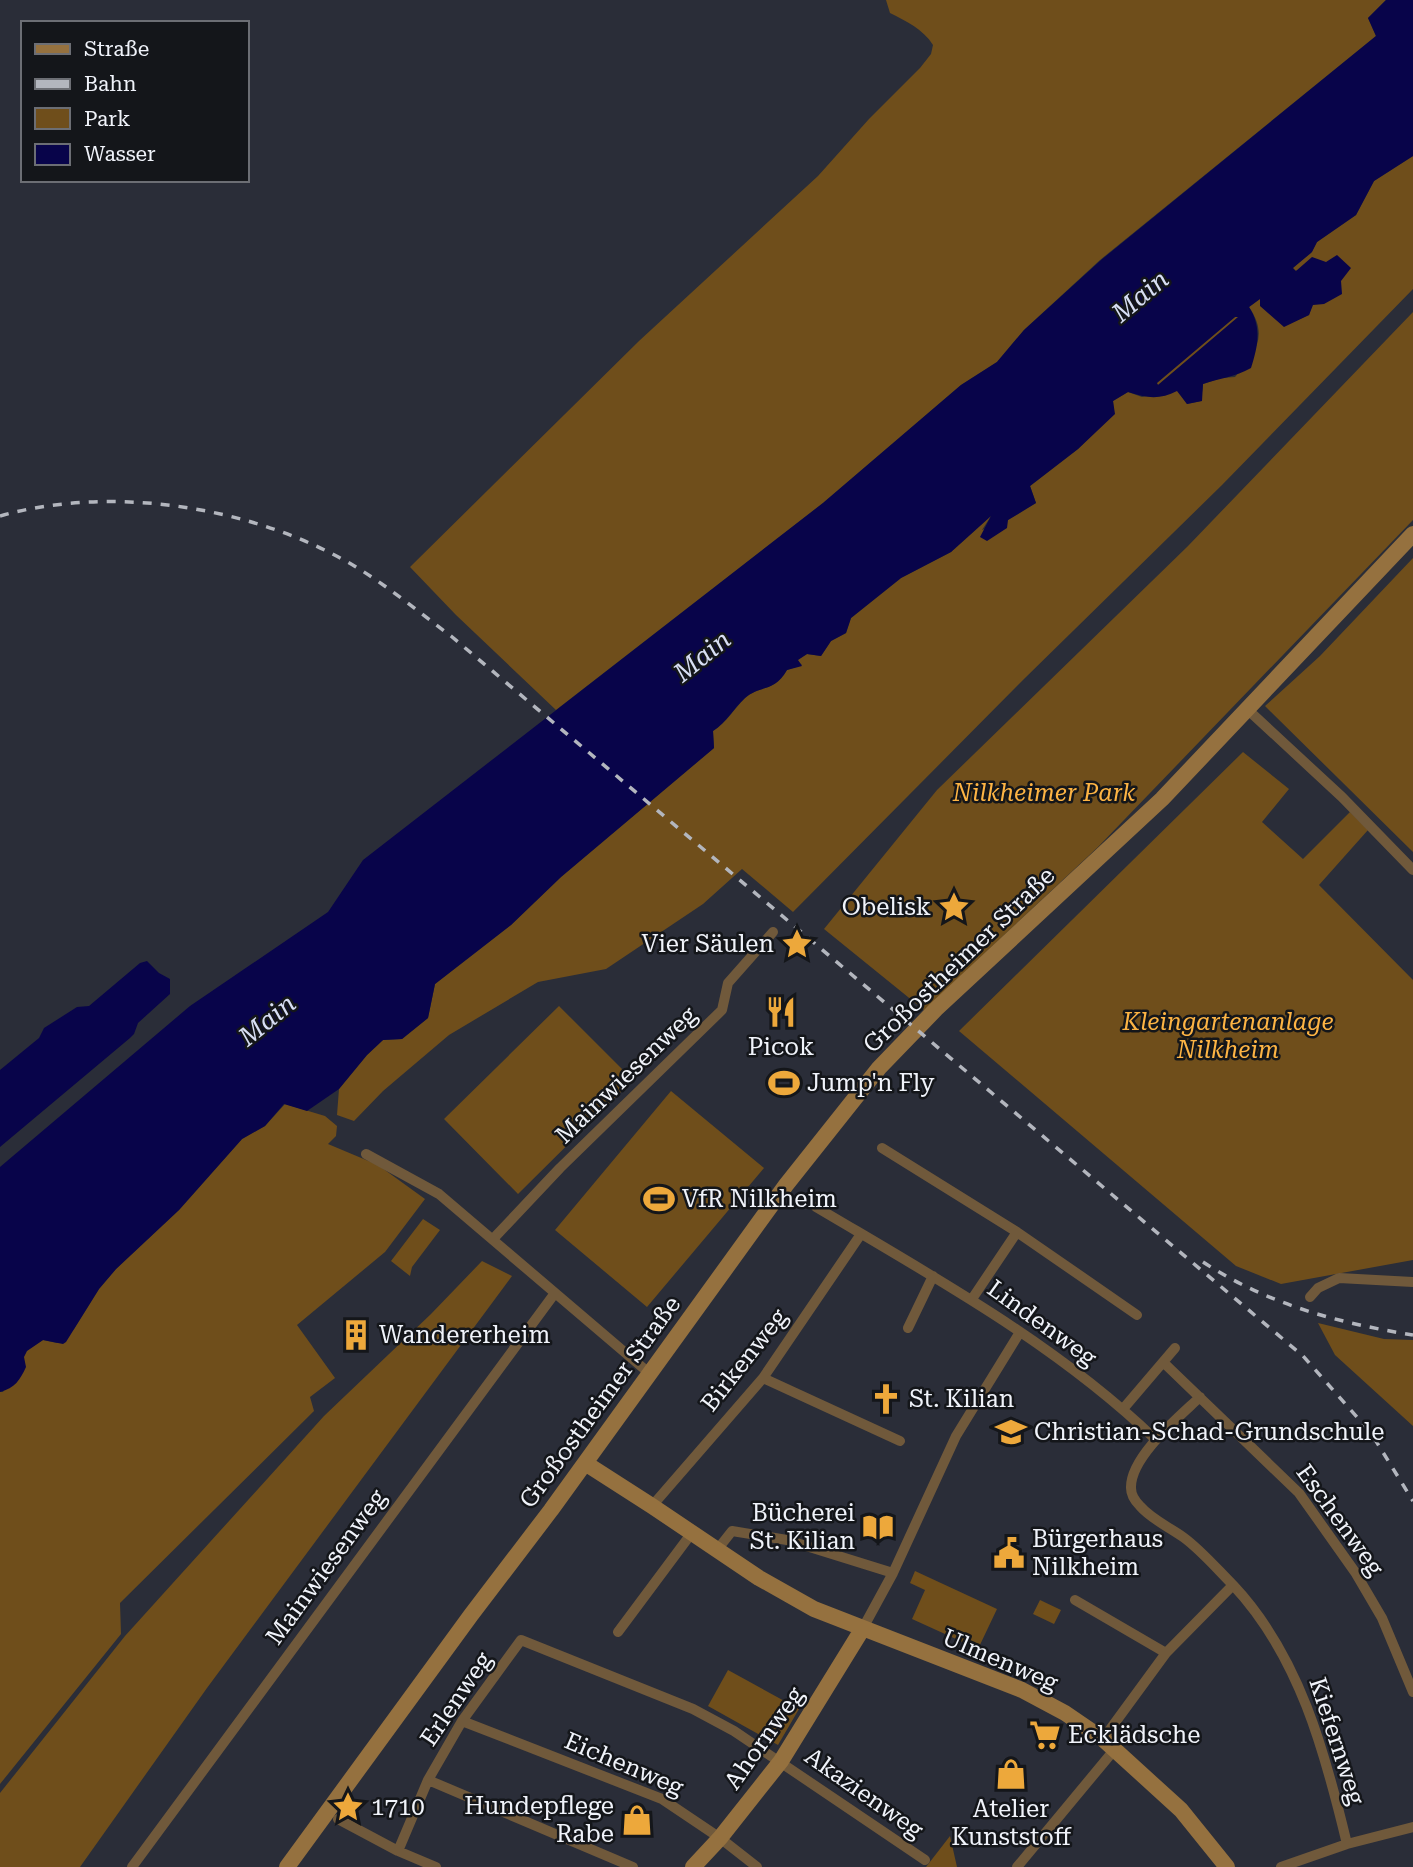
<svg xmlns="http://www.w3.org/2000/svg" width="1413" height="1867" viewBox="0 0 1413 1867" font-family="'Roboto Serif',serif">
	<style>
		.green { fill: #6f4e1b }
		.water { fill: #08044a; fill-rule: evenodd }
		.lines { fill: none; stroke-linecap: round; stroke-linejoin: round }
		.street { stroke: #70593b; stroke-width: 10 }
		.secondary { stroke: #95713f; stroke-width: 16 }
		.rail { stroke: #b3b6be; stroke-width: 3.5; stroke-dasharray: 9 9; stroke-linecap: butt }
		.labels { text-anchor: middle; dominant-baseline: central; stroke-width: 5; stroke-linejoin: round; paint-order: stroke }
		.park-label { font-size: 24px; font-style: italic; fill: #fdb444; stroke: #14161a }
		.poi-label { font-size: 24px; fill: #f0f3fa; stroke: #14161a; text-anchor: start }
		.street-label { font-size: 24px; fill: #f0f3fa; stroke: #14161a }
		.water-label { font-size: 26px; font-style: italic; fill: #d8dff4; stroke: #14161a }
	</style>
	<rect width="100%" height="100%" fill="#2a2d38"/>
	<path class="green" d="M886,0H1386L1368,18L1376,36L1100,260L1024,330L997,362L961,385L823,503L556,710L456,615L410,567L639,341L818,176L869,119L920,68L931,54L933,45C923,29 906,21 890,13Z
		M1413,156V289L1222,485L1024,679L793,912L742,869L703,904L606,969L538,982L449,1035L383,1091L354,1121L337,1115L339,1089L367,1055L383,1040L402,1039L428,1018L435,984L511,925L561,877L714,748L713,731C727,722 733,710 745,698C761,684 774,693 787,670L802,665L797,660L807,654L821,656L831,641L846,633L851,618L901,578L951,552L991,516L982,530L1008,520L1036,503L1030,486L1078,449L1114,414L1113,401L1128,392L1142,397L1177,390L1187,404L1201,401L1203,384L1221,378L1235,377C1255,354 1269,336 1249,307L1261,298L1284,326L1309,315L1326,262L1295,271L1292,268L1311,253L1317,242L1356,215L1374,181Z
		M1413,312V520L1098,847L924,1010L824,929L937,790L1188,546Z
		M1235,317H1239L1158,385L1156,383Z
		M1413,558V852L1265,706L1320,656Z
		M1243,752L1289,789L1262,822L1303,859L1350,812L1368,830L1319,885L1413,980V1260L1281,1284L1236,1266L959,1031Z
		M559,1006L633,1080L518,1194L444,1119Z
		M671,1091L764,1168L647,1307L555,1230Z
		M285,1104L325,1116L337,1126L336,1136L328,1144L378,1165L425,1199L385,1252L297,1325L335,1378L310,1397L314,1411L120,1603L121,1634L0,1784V1392H3L26,1351L43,1340L57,1343L74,1329L99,1289L116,1269L179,1210L242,1139L265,1126Z
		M423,1219L440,1230L412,1267L410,1276L391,1261Z
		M482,1261L512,1276L207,1688L80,1867H0V1793L125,1636L324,1416L431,1314Z
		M1318,1323L1384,1339L1413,1340V1426L1335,1355Z
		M915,1571L997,1609L978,1649L912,1619L925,1590L910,1583Z
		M1040,1600L1061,1610L1054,1624L1033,1614Z
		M728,1670L799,1709L778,1745L708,1706Z
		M950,1836L957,1867H926Z"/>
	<path class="water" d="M1386,0H1413V156L1374,181L1356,215L1317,242L1312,252L1293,268L1296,271L1312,257L1326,262L1337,255L1351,268L1341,281L1342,294L1324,304L1313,305L1309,315L1284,327L1260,306V299L1249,307C1262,327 1258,346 1251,368C1235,377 1220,378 1203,384L1202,401L1187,404L1177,391C1160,400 1146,398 1128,392L1113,401L1115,414L1078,449L1030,486L1036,503L1008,520L1007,528L987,541L980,537L991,516L951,552L901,578L851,618L846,633L831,641L821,656L807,654L798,660L802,666L787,670C774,693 761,684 745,698C733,709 727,722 713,731L714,748L561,877L511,925L435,984L428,1018L402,1039L383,1040L367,1055L339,1089L307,1111L284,1104L265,1126L242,1139L179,1210L116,1269L99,1289L66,1342L63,1344L43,1340L27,1351L24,1357L26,1367C20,1380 15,1388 0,1392V1167L190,1006L328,912L363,860L823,503L961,385L997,362L1024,330L1101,260L1376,36L1368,18ZM1235,317H1238L1158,385L1157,383Z
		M147,961L159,973L170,979V994L138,1023L134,1034L130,1038L0,1147V1070L39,1038L44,1028L77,1007L89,1006L140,963Z"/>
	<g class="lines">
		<path class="street" d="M1247,709L1342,797L1413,870
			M882,1148L1017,1232
			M366,1154L439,1194L649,1373
			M816,1207C934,1277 1056,1344 1155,1439
			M493,1239L560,1168L722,1010L728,983L773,932
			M1310,1297L1318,1288L1339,1278L1413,1282
			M972,1299L1017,1232L1137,1315
			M908,1328L933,1276
			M1164,1363L1299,1493L1355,1572L1382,1618L1413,1692
			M763,1378L900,1441
			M1200,1397C1179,1417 1130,1457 1131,1488C1131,1495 1135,1501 1140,1506C1151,1519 1169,1527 1183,1537C1201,1550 1217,1569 1233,1585C1299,1655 1325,1752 1347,1844
			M1123,1409L1175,1348
			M652,1506L763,1378L861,1234
			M717,1550L732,1531L787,1540L893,1573
			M1075,1600L1166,1653
			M863,1628L893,1573L956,1436L1020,1332
			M618,1632L691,1534
			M462,1721L662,1799L720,1838L757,1867
			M1103,1739L1166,1653L1233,1585
			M428,1780L633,1867
			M338,1819L398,1851L436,1867
			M398,1851L428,1780L462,1721L521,1640L693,1709L734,1731L925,1860
			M132,1867L555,1293
			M1017,1867L1115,1749
			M1281,1867L1347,1844L1413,1827"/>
		<path class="secondary" d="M585,1463L652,1506L759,1578L814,1609L1022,1690L1065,1713L1103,1739L1181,1810L1227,1867
			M287,1867L471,1615L551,1510L786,1185L879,1068L936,1009L1162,799L1413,534
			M693,1867L720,1838L781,1761L863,1628"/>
		<path class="rail" d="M0,516C113,484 256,507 356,567C389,587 420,613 451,636L1303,1356L1371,1433L1413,1501
			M1203,1262C1267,1304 1338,1323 1413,1335"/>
	</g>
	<defs>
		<symbol id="sight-bare" viewBox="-9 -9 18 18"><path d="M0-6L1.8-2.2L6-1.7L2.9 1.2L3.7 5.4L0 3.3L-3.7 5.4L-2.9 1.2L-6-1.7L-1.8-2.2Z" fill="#eda83b" stroke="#14161a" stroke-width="2.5" paint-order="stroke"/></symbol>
		<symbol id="restaurant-bare" viewBox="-9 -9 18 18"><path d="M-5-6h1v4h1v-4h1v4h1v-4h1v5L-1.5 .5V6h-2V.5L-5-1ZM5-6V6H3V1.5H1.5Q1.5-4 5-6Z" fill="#eda83b" stroke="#14161a" stroke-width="2.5" paint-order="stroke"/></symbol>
		<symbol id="stadium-bare" viewBox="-9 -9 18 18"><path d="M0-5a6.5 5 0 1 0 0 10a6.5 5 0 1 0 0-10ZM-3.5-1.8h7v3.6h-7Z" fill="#eda83b" stroke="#14161a" stroke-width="2.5" paint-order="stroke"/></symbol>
		<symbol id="building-bare" viewBox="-9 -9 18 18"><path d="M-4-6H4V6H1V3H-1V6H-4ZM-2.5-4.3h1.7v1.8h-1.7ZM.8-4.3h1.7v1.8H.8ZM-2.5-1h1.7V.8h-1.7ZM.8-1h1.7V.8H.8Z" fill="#eda83b" stroke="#14161a" stroke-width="2.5" paint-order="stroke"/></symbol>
		<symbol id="church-bare" viewBox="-9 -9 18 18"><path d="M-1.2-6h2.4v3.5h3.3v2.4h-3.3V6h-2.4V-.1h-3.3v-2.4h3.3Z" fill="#eda83b" stroke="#14161a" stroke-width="2.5" paint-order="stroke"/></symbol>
		<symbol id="school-bare" viewBox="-9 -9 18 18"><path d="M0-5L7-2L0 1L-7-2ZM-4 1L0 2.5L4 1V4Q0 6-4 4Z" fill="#eda83b" stroke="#14161a" stroke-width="2.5" paint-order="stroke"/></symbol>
		<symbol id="library-bare" viewBox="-9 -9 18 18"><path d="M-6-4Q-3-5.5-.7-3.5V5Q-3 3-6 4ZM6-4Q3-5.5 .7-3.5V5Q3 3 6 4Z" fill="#eda83b" stroke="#14161a" stroke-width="2.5" paint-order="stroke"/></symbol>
		<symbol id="civic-bare" viewBox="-9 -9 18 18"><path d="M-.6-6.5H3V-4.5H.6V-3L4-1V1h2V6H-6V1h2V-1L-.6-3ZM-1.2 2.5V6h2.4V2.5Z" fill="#eda83b" stroke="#14161a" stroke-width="2.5" paint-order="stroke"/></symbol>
		<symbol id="supermarket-bare" viewBox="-9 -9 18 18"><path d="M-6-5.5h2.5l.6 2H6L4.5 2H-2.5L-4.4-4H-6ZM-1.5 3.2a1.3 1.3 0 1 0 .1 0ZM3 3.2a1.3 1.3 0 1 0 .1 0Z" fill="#eda83b" stroke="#14161a" stroke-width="2.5" paint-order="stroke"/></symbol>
		<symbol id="shop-bare" viewBox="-9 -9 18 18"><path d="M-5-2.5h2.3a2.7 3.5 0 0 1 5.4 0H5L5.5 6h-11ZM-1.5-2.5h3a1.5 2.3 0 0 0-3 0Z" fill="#eda83b" stroke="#14161a" stroke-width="2.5" paint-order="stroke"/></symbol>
	</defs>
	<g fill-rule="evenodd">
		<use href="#sight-bare" x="932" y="885" width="44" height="44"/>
		<use href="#sight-bare" x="775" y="922" width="44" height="44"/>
		<use href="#restaurant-bare" x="759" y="990" width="44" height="44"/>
		<use href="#stadium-bare" x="762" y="1061" width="44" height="44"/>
		<use href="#stadium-bare" x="637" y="1177" width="44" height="44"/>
		<use href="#building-bare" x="334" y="1313" width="44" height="44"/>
		<use href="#church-bare" x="864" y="1377" width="44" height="44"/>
		<use href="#school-bare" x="989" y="1410" width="44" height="44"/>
		<use href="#library-bare" x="856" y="1505" width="44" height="44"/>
		<use href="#civic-bare" x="987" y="1531" width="44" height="44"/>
		<use href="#supermarket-bare" x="1023" y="1713" width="44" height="44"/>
		<use href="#shop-bare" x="989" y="1752" width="44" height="44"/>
		<use href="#sight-bare" x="326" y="1785" width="44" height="44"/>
		<use href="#shop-bare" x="615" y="1798" width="44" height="44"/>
	</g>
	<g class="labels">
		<g class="park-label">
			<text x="1044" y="793">Nilkheimer Park</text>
			<text x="1228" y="1022">Kleingartenanlage<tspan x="1228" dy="28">Nilkheim</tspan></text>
		</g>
		<g class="poi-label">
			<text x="931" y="907" text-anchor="end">Obelisk</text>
			<text x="774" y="944" text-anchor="end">Vier Säulen</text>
			<text x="781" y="1047" text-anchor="middle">Picok</text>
			<text x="807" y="1083">Jump'n Fly</text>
			<text x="682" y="1199">VfR Nilkheim</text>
			<text x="379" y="1335">Wandererheim</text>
			<text x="909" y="1399">St. Kilian</text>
			<text x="1034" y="1432">Christian-Schad-Grundschule</text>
			<text x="855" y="1513" text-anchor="end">Bücherei<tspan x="855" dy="28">St. Kilian</tspan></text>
			<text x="1032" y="1539">Bürgerhaus<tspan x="1032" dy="28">Nilkheim</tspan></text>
			<text x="1068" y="1735">Ecklädsche</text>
			<text x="614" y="1806" text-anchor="end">Hundepflege<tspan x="614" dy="28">Rabe</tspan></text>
			<text x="371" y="1807">1710</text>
			<text x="1011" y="1809" text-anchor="middle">Atelier<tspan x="1011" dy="28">Kunststoff</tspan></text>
		</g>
		<g class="street-label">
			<text transform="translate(959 960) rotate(-44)">Großostheimer Straße</text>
			<text transform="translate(626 1075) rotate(-44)">Mainwiesenweg</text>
			<text transform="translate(1042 1323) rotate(36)">Lindenweg</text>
			<text transform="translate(744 1360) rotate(-52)">Birkenweg</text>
			<text transform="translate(600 1402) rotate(-54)">Großostheimer Straße</text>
			<text transform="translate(1340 1520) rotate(54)">Eschenweg</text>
			<text transform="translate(326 1567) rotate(-54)">Mainwiesenweg</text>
			<text transform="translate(1000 1660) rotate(23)">Ulmenweg</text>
			<text transform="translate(456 1699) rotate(-56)">Erlenweg</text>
			<text transform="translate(764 1738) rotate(-55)">Ahornweg</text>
			<text transform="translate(1337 1741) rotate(72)">Kiefernweg</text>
			<text transform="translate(624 1764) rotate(23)">Eichenweg</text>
			<text transform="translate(864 1793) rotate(35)">Akazienweg</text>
		</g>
		<g class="water-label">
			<text transform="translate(1140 296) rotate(-40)">Main</text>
			<text transform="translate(702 656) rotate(-39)">Main</text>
			<text transform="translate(267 1020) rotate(-39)">Main</text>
		</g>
	</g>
	<rect x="21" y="21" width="228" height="161" fill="#14161a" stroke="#6c6e74" stroke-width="2"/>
	<rect x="35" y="44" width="35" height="10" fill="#95713f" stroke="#6c6e74" stroke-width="2"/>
	<text x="84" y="56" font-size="21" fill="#f0f3fa">Straße</text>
	<rect x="35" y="79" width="35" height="10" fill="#b3b6be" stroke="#6c6e74" stroke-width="2"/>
	<text x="84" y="91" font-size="21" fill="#f0f3fa">Bahn</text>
	<rect x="35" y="108" width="35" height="21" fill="#6f4e1b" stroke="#6c6e74" stroke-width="2"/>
	<text x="84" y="126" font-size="21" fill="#f0f3fa">Park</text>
	<rect x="35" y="144" width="35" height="21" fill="#08044a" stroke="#6c6e74" stroke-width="2"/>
	<text x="84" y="161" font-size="21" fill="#f0f3fa">Wasser</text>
</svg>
